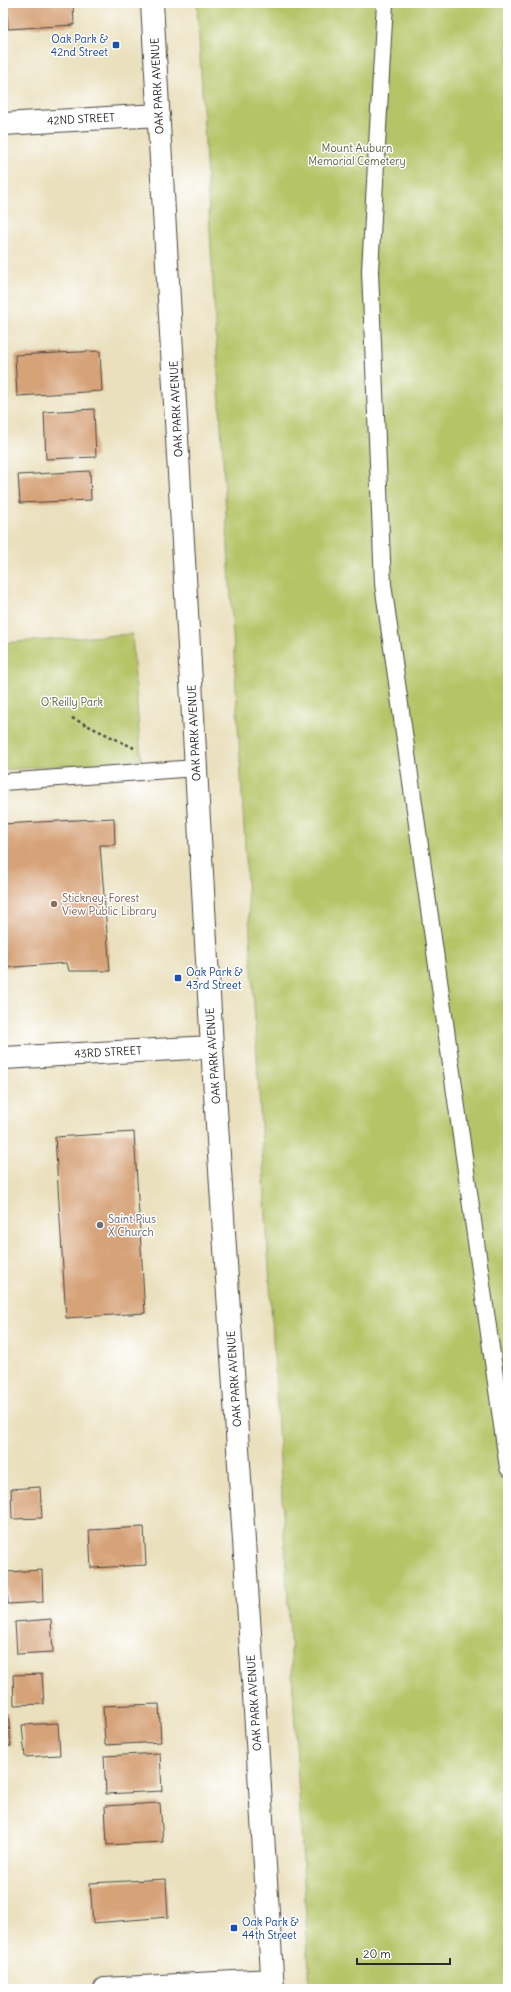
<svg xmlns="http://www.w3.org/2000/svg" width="511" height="1992" viewBox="0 0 511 1992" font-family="Delius,sans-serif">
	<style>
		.green { fill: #b5c466; stroke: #707848 }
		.building { fill: #d6a278 }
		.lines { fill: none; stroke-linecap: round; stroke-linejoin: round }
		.service-casing { stroke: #484641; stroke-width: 18 }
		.minor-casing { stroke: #484641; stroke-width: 24 }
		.path { stroke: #484641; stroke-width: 2.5; stroke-dasharray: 3 3; stroke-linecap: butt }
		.service { stroke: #fff; stroke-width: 16 }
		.minor { stroke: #fff; stroke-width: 22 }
		.transit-dot { fill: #1a4fb4; stroke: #fff; stroke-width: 1.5 }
		.education-dot { fill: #8d6e63; stroke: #fff; stroke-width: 1.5 }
		.worship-dot { fill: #6b7280; stroke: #fff; stroke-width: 1.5 }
		.labels { text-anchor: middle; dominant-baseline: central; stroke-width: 3; stroke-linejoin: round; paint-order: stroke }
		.transit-label { font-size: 11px; fill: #164399; stroke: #fff; text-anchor: start }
		.street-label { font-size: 11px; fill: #2b2b2b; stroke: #fff }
		.park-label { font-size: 11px; fill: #5b6140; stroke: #fff }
		.education-label { font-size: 11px; fill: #785e54; stroke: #fff; text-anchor: start }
		.worship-label { font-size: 11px; fill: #5b616d; stroke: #fff; text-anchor: start }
	</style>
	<rect width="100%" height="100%" fill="#fff"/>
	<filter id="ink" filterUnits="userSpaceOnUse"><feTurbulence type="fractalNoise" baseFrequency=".025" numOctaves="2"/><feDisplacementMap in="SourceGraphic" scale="8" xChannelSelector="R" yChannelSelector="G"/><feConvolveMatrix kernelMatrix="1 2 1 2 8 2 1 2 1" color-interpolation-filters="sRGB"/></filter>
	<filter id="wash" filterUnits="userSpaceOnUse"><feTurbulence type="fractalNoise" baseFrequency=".012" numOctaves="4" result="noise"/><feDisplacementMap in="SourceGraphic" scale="16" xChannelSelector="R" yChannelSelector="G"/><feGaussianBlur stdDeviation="0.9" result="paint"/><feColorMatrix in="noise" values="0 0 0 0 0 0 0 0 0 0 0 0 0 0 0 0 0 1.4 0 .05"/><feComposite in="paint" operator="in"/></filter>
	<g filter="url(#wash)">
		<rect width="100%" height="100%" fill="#eae0bd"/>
		<path class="green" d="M197,3H508V1989H310Z
			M132,634L141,760L3,770V643Z"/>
		<g id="blocks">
			<path class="building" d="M6,3H73L74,25L8,29Z
				M100,351L102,391L17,396L15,355Z
				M94,409L96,457L46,459L44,412Z
				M90,471L91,500L20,503L18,475Z
				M114,818L115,845H100L110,971H69L67,963L3,968V824Z
				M134,1132L145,1313L66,1318L55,1137Z
				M40,1487L42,1518L12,1519L11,1489Z
				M144,1527L146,1565L91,1568L89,1530Z
				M42,1570L43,1602L8,1604L6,1572Z
				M51,1619L53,1652L17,1654L15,1622Z
				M42,1674L44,1704L14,1705L13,1675Z
				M159,1704L161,1742L105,1745L103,1706Z
				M8,1713L11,1746H3V1714Z
				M58,1723L60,1755L25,1757L22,1725Z
				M160,1753L162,1791L106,1794L104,1756Z
				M160,1803L163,1842L107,1845L105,1806Z
				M166,1879L168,1917L93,1923L90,1883Z"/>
		</g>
	</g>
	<g filter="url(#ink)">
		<use href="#blocks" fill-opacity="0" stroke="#484641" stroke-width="1"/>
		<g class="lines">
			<defs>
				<path id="service" d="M385,3L370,271L383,584L508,1468
					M3,782L196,768"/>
				<path id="minor" d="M152,3L212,1047L273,1989
					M3,124L159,115
					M3,1058L212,1047
					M105,1989L272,1980"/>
			</defs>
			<use href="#service" class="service-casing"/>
			<use href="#minor" class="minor-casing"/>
			<path class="path" d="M72,718L134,748"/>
			<use href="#service" class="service"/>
			<use href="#minor" class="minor"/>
		</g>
	</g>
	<g class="transit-dot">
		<rect x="112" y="41" width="8" height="8" rx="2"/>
		<rect x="174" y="974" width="8" height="8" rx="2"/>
		<rect x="230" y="1924" width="8" height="8" rx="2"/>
	</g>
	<circle class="education-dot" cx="54" cy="904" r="4"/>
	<circle class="worship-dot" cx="100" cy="1225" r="4"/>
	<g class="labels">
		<g class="transit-label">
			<text x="108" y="39" text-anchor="end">Oak Park &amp;<tspan x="108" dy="13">42nd Street</tspan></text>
			<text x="186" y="972">Oak Park &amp;<tspan x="186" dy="13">43rd Street</tspan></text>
			<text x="242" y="1922">Oak Park &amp;<tspan x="242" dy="13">44th Street</tspan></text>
		</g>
		<g class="street-label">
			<text transform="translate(157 86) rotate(-93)">OAK PARK AVENUE</text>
			<text transform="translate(81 119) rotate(-3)">42ND STREET</text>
			<text transform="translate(176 409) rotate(-93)">OAK PARK AVENUE</text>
			<text transform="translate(194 733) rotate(-93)">OAK PARK AVENUE</text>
			<text transform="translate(108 1052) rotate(-3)">43RD STREET</text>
			<text transform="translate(213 1056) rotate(-94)">OAK PARK AVENUE</text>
			<text transform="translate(234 1379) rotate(-94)">OAK PARK AVENUE</text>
			<text transform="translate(254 1703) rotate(-94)">OAK PARK AVENUE</text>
		</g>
		<g class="park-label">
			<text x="357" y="148">Mount Auburn<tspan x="357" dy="13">Memorial Cemetery</tspan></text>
			<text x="72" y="702">O'Reilly Park</text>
		</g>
		<g class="education-label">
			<text x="62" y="898">Stickney-Forest<tspan x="62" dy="13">View Public Library</tspan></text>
		</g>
		<g class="worship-label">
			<text x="108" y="1219">Saint Pius<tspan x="108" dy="13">X Church</tspan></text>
		</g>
	</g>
	<rect width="511" height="1992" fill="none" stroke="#fff" stroke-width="16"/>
	<path d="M357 1958v6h93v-6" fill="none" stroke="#2b2b2b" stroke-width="2"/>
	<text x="363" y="1958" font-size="12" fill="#2b2b2b" stroke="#ffffff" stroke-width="3" paint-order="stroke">20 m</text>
</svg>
